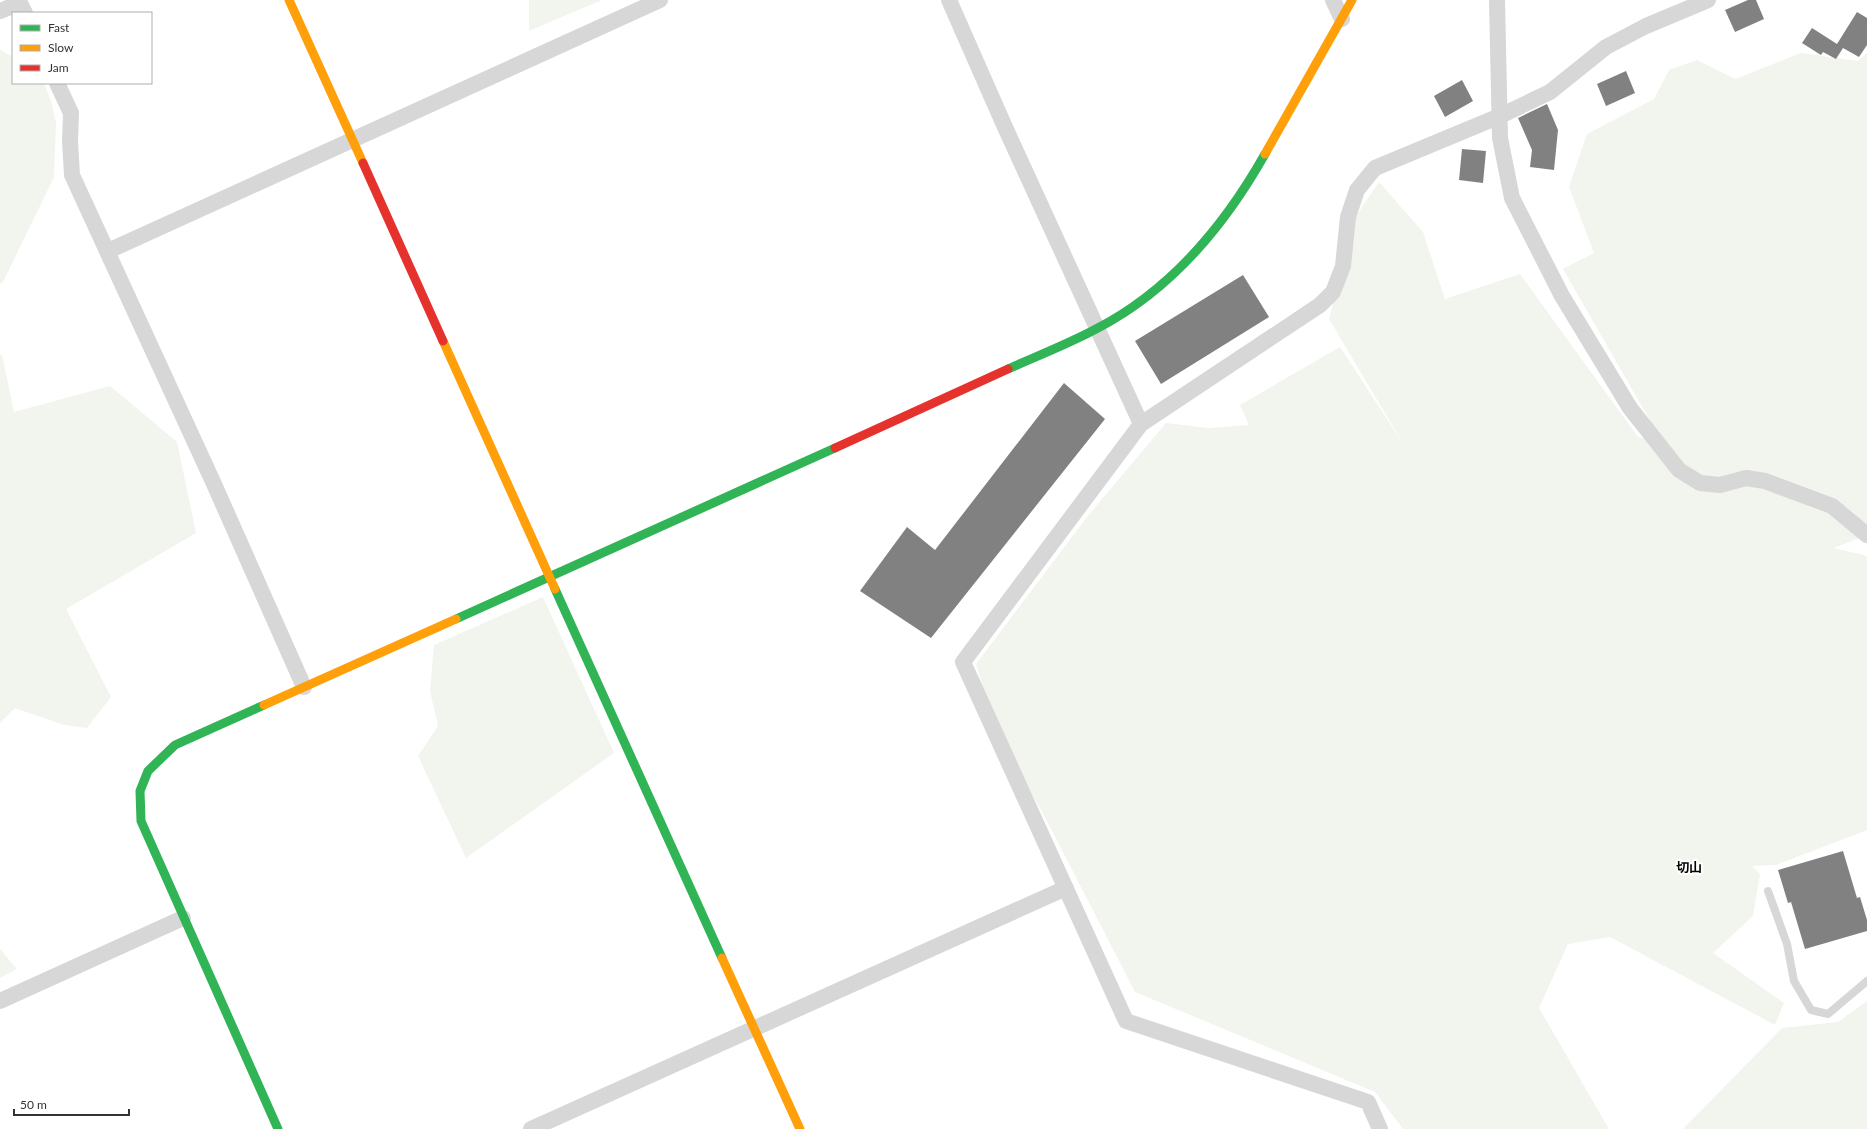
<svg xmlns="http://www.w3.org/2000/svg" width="1867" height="1129" viewBox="0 0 1867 1129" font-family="Lato,'Noto Sans JP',sans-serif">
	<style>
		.green { fill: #f1f5ed }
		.building { fill: #818181 }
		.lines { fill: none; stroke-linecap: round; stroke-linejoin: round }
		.lane { stroke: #d7d7d7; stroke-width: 8 }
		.street { stroke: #d7d7d7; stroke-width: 16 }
		.fast { stroke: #30b455; stroke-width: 9 }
		.slow { stroke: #ff9f0a; stroke-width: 9 }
		.jam { stroke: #e5322d; stroke-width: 9 }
		.labels { text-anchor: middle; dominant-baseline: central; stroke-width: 4; stroke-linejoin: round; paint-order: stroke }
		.quarter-label { font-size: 13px; font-weight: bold; fill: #000; stroke: #fff }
	</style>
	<rect width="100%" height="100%" fill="#fff"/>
	<path class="green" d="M529,0H602L529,31Z
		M0,50L13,57V83H44L52,104L56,123L54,177L3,282L0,284Z
		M1801,53L1858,61L1867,53V535L1834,548L1867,556V830L1776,865L1752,866L1760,874L1753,916L1713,953L1784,1003L1775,1025L1610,937L1568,944L1539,1008L1609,1129H1403L1375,1092L1135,992L1047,821L995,729L976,664L1087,517L1166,423L1208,428L1249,425L1240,405L1340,347L1404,445L1329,319L1354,219L1379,182L1423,232L1445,299L1520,274L1638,437L1663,443L1563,269L1594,253L1569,187L1587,134L1654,99L1669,70L1697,60L1735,79Z
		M0,355H2L14,412L110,386L177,442L196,533L66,609L111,697L87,728L64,725L15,708L0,723Z
		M543,597L614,753L466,858L418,756L438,726L430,691L434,645Z
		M0,949L17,969L0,978Z
		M1867,1001V1129H1683L1782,1028L1838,1022Z"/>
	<path class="building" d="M1748,0H1756L1764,19L1735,32L1725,10Z
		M1857,12L1867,18V45L1859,57L1843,48L1836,59L1823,52L1821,55L1802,43L1812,28L1837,44Z
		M1626,71L1635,93L1606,106L1597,84Z
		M1462,80L1473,101L1445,117L1434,96Z
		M1547,104L1558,130L1554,170L1530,167L1532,150L1518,118Z
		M1462,149L1486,151L1483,183L1459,180Z
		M1243,275L1269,317L1161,384L1135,341Z
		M1064,383L1105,419L931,638L860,591L907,527L935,550Z
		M1843,851L1857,898L1860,897L1867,920V931L1805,949L1791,902L1788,903L1778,870Z"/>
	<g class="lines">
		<path class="lane" d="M1768,891L1787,944L1794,981L1811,1010L1828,1014L1867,981"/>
		<path class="street" d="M949,0L1004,125L1141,424L1320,305L1333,292L1343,266L1348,217L1357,190L1375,168L1500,116L1550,92L1606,47L1646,26L1708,0
			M1333,0L1342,19
			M1497,0L1500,138L1512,198L1562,296L1630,408L1679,470L1700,483L1720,485L1746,478L1765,481L1832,506L1867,535
			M0,11L20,3L25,13
			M57,83L71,113L70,141L72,175L214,484L304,687
			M108,251L660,0
			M1141,424L963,662L1126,1021L1368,1102L1380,1129
			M0,1001L183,918
			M531,1129L1066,888"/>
		<path class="fast" d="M1008,369C1037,356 1068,344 1096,329C1170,291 1225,225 1265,154
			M555,589L722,958
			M456,619L835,448
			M264,705L175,745L148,771L140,791L141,821L278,1129"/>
		<path class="slow" d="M289,0L363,163
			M1265,154L1352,0
			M443,341L555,589
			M264,705L456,619
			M722,958L800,1129"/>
		<path class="jam" d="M363,163L443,341
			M835,448L1008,369"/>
	</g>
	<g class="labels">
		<g class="quarter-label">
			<text x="1689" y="867">切山</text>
		</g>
	</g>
	<rect x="12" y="12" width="140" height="72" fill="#ffffff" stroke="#adadad"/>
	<rect x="20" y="25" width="20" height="6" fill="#30b455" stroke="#adadad"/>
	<text x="48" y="32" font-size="12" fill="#333333">Fast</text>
	<rect x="20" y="45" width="20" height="6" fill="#ff9f0a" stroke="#adadad"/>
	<text x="48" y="52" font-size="12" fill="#333333">Slow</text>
	<rect x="20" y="65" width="20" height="6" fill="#e5322d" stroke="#adadad"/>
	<text x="48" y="72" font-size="12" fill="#333333">Jam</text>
	<path d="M14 1109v6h115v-6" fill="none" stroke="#333333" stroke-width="2"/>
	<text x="20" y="1109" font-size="12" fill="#333333" stroke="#ffffff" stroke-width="3" paint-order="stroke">50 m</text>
</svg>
